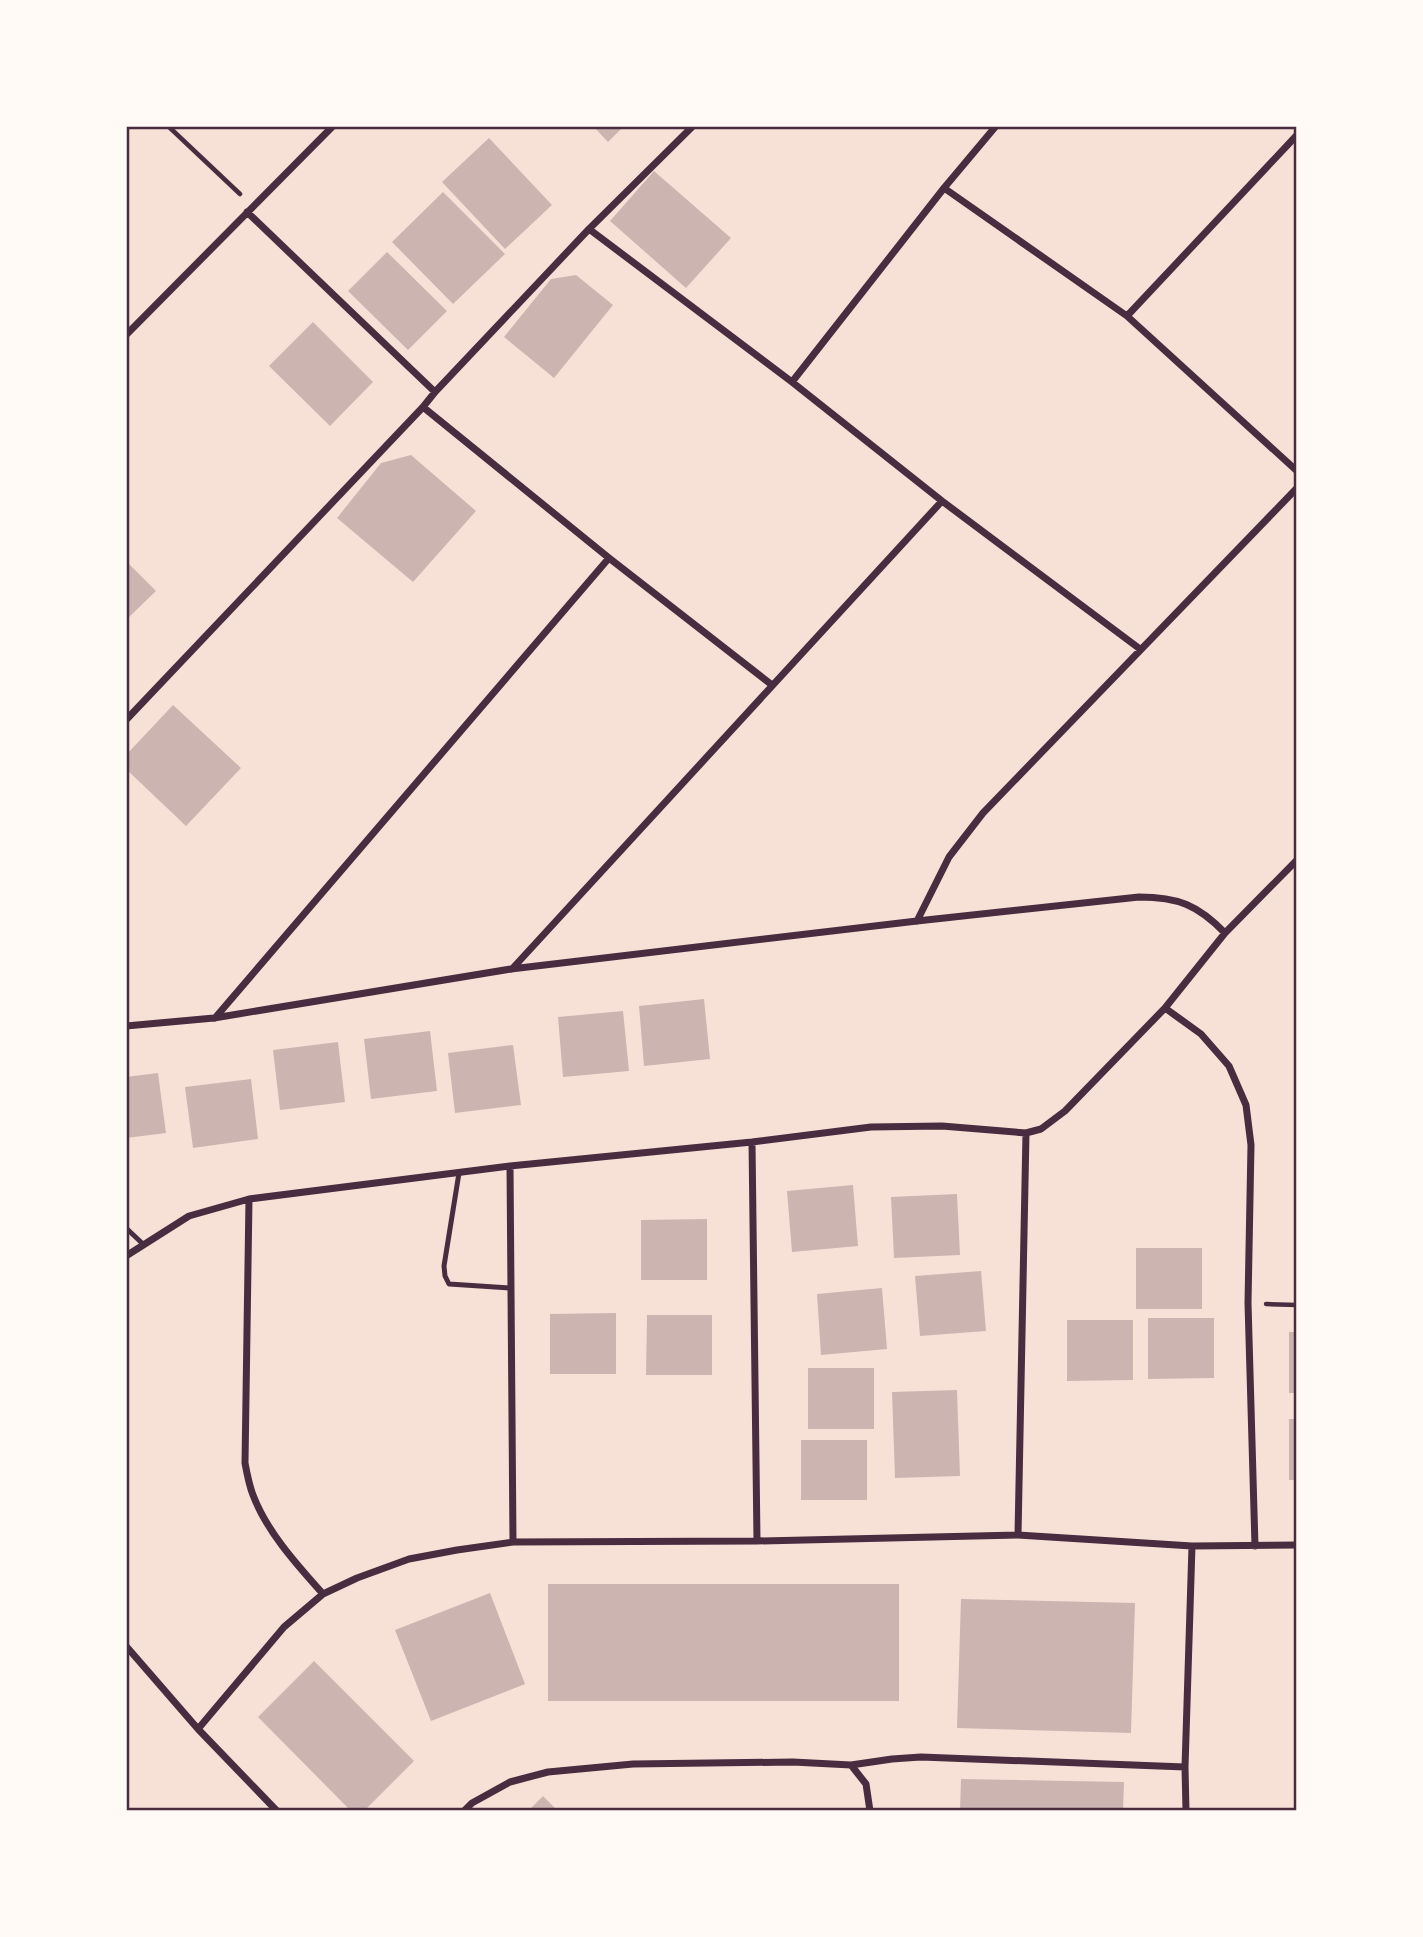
<svg xmlns="http://www.w3.org/2000/svg" width="1423" height="1937" viewBox="0 0 1423 1937" font-family="'Roboto Condensed',sans-serif">
	<style>
		.building { fill: #ccb4b1 }
		.lines { fill: none; stroke-linecap: round; stroke-linejoin: round }
		.path { stroke: #4a2c40; stroke-width: 4.5 }
		.service { stroke: #4a2c40; stroke-width: 5 }
		.minor { stroke: #4a2c40; stroke-width: 7 }
		.neatline { fill: none; stroke: #4a2c40; stroke-width: 2.5 }
	</style>
	<rect width="100%" height="100%" fill="#f7e1d7"/>
	<path class="building" d="M593,126H624L608,142Z
		M489,138L552,205L505,249L442,182Z
		M654,171L731,238L686,288L610,221Z
		M443,192L505,254L453,304L392,242Z
		M387,252L447,311L408,350L348,291Z
		M576,275L613,305L554,378L504,337L551,279Z
		M313,322L373,382L330,426L269,366Z
		M411,455L476,511L413,582L337,518L381,463Z
		M126,561L156,591L126,620Z
		M173,705L241,768L186,826L126,769V755Z
		M704,999L710,1059L644,1066L639,1006Z
		M623,1011L629,1071L563,1077L558,1017Z
		M430,1031L437,1091L371,1099L364,1039Z
		M338,1042L345,1102L280,1110L273,1050Z
		M513,1045L521,1105L455,1113L448,1053Z
		M158,1073L166,1133L126,1138V1077Z
		M251,1079L258,1139L193,1148L185,1087Z
		M853,1185L858,1246L792,1252L787,1191Z
		M957,1194L960,1255L894,1258L891,1197Z
		M707,1219V1280H641V1220Z
		M1136,1248H1202V1309H1136Z
		M981,1271L986,1331L920,1336L915,1276Z
		M882,1288L887,1349L821,1355L817,1294Z
		M616,1313V1374H550V1314Z
		M647,1315H712V1375H646Z
		M1148,1318H1214V1378L1148,1379Z
		M1067,1320H1133V1380L1067,1381Z
		M1289,1332H1297V1393H1289Z
		M808,1368H874V1429H808Z
		M957,1390L960,1476L895,1478L892,1392Z
		M1289,1419H1297V1480H1289Z
		M801,1440H867V1500H801Z
		M548,1584H899V1701H548Z
		M490,1593L525,1684L431,1721L395,1630Z
		M961,1599L1135,1603L1131,1733L957,1728Z
		M314,1661L414,1761L364,1811H351L258,1717Z
		M961,1779L1124,1782L1123,1811H960Z
		M543,1796L558,1811H528Z"/>
	<g class="lines">
		<path class="path" d="M168,126L240,194
			M1266,1304L1297,1305"/>
		<path class="service" d="M459,1173L444,1266L445,1276L449,1284L511,1288
			M126,1228L144,1245"/>
		<path class="minor" d="M944,188L1127,316L1297,471
			M247,212L435,392
			M589,229L792,382L942,501L1140,649
			M1127,316L1297,135
			M126,335L333,126
			M792,382L944,188L996,126
			M423,407L609,558L772,685
			M126,720L423,407L435,392L589,229L693,126
			M917,921L949,857L983,813L1297,488
			M512,969L942,501
			M1165,1008L1201,1034L1229,1066L1246,1105L1251,1145L1248,1303L1255,1546
			M215,1018L609,558
			M126,1026L214,1018L511,969L917,921L1139,897C1178,897 1198,905 1225,933
			M752,1142L757,1541
			M510,1166L513,1542
			M249,1199L245,1463C247,1474 249,1485 253,1495C267,1532 297,1565 323,1594
			M126,1256L189,1216L249,1199L510,1166L752,1142L871,1127L942,1126L1026,1133L1041,1129L1065,1111L1165,1008L1225,933L1297,860
			M1018,1535L1026,1133
			M126,1646L198,1729L277,1811
			M198,1729L284,1627L323,1594L357,1578L409,1559L457,1550L513,1542L757,1541L1018,1535L1192,1546L1297,1545
			M851,1765L892,1759L921,1757L1185,1767
			M464,1811L472,1803L510,1782L548,1772L633,1764L793,1762L851,1765L866,1784L870,1811
			M1186,1811L1185,1767L1192,1546"/>
	</g>
	<rect width="1423" height="1937" fill="none" stroke="#fffaf5" stroke-width="256"/>
	<rect x="128" y="128" width="1167" height="1681" class="neatline"/>
</svg>
